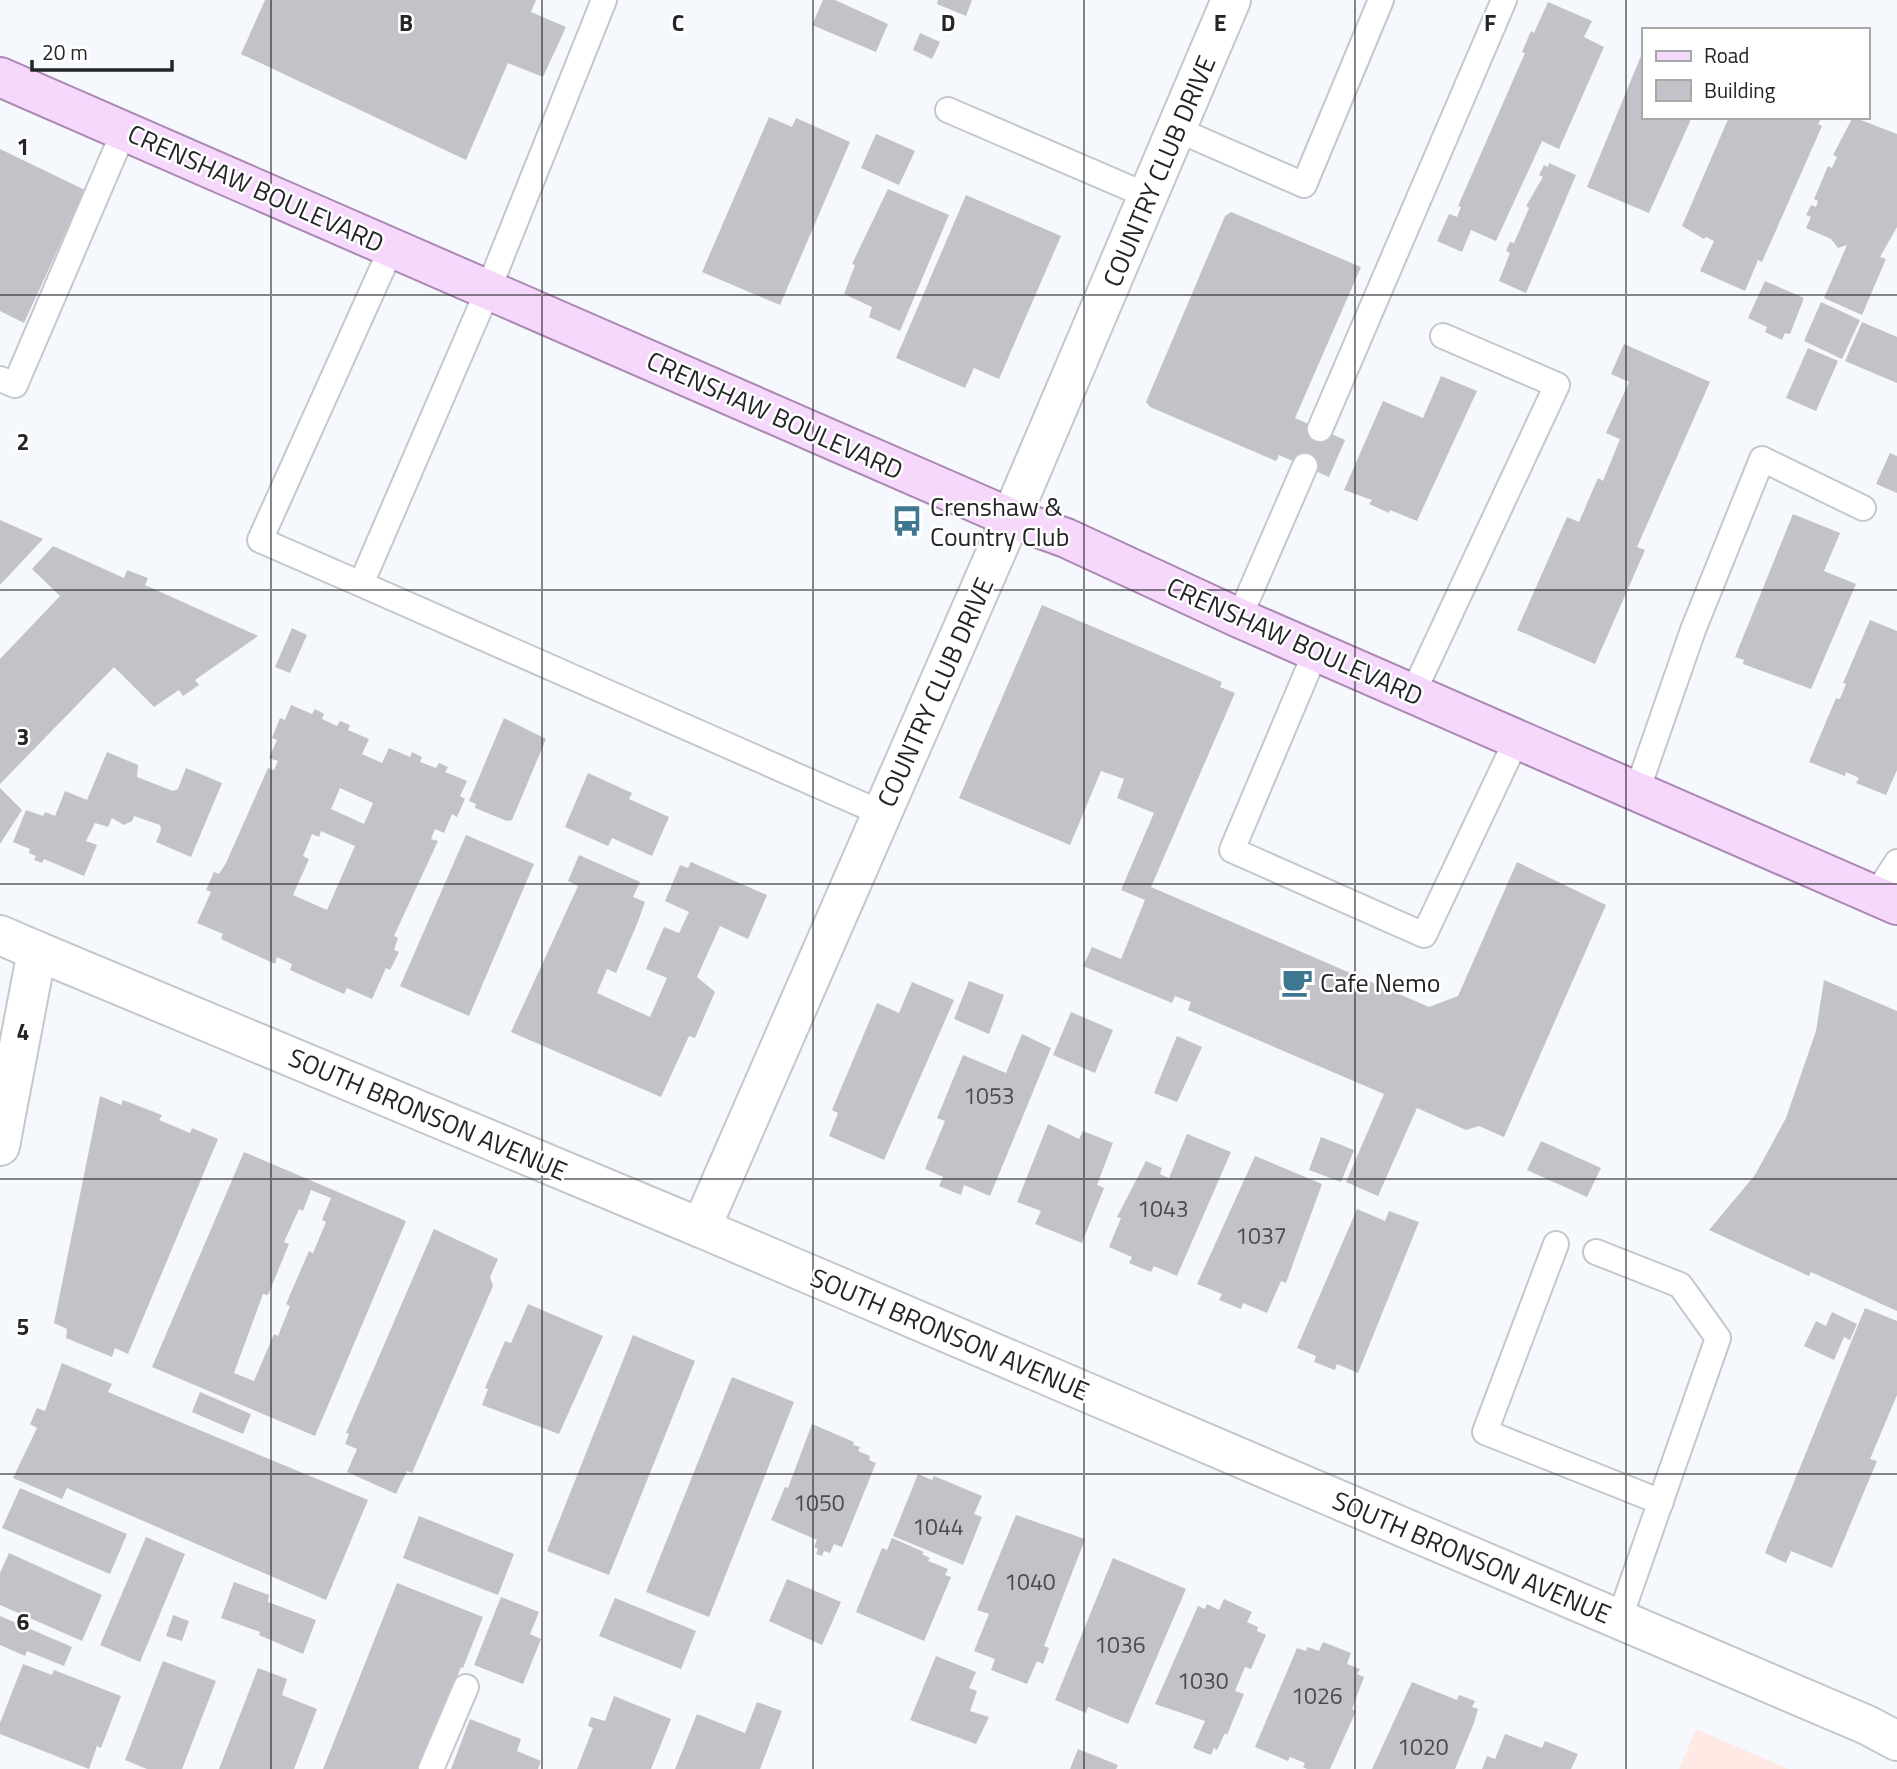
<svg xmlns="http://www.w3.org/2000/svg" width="1897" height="1769" viewBox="0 0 1897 1769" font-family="'Titillium Web',sans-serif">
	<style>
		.commercial { fill: #ffe9e5 }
		.building { fill: #c2c2c8; fill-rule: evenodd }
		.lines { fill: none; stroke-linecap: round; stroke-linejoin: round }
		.service-casing { stroke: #c4c8cd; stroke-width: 28 }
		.minor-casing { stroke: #c4c8cd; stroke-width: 42 }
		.tertiary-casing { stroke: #c4c8cd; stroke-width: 42 }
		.primary-casing { stroke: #aa88b1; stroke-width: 42 }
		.service { stroke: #fff; stroke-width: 24 }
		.minor { stroke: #fff; stroke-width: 38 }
		.tertiary { stroke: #fff; stroke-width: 38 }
		.primary { stroke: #f7d8fd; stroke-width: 38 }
		.grid { fill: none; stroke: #232526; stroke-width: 2; stroke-opacity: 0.55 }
		.labels { text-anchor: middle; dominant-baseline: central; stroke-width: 5; stroke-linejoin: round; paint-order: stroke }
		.number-label { font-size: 23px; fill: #4b4c4e }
		.street-label { font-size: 26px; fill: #232526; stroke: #fff }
		.poi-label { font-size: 26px; fill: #232526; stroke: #fff; text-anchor: start }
		.grid-label { font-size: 23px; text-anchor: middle; font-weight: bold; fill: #232526; stroke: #fff; stroke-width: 5; stroke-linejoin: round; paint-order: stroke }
	</style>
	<rect width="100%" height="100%" fill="#f5f9fe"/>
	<path class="commercial" d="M1696,1729L1789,1769H1679Z"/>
	<path class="building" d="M265,0H536L531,12L566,27L543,77L508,63L466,160L241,54Z
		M823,0H835L888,24L876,52L812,25Z
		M938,0H972L966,16L937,4Z
		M1548,2L1592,21L1584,37L1604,47L1559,149L1542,141L1496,241L1471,230L1462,252L1437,241L1449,214L1457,217L1461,207L1458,206L1525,53L1522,52L1531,31L1534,33Z
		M920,33L940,42L932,59L913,50Z
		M1643,51V117H1692L1649,213L1587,187Z
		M769,117L792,127L796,118L850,142L780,305L702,272Z
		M1729,117H1822L1818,124L1822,126L1762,262L1758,260L1745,291L1700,271L1714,241L1706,237L1704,239L1682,226Z
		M1853,117L1897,134V227L1880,257L1886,259L1862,315L1824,298L1847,245L1838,248L1831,239L1806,228L1811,217L1806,215L1811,205L1816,207L1818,201L1814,199L1828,166L1832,168L1837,157L1833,155Z
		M876,134L915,151L899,185L861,168Z
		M0,149L85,190L24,323L0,311Z
		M1549,163L1576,175L1526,293L1499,281L1510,253L1506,251L1510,242L1514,243L1529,208L1526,206L1543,177L1539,175L1544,165L1548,167Z
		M888,189L949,215L900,331L869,317L872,307L844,294L855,265L852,264Z
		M966,195L1061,236L999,379L974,368L965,388L896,358Z
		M1231,212L1361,267L1295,418L1345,440L1329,477L1279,455L1276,461L1150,407L1146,402L1225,216Z
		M1765,281L1804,298L1790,334L1785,333L1782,340L1765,332L1767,327L1748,318Z
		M1821,302L1860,320L1842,359L1804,341Z
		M1862,322L1897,337V383L1845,361Z
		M1624,344L1710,382L1637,547L1645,550L1595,664L1517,630L1567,517L1579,522L1598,478L1603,481L1620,439L1606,433L1629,382L1611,374Z
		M1808,348L1838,361L1816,411L1786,398Z
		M1441,376L1477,391L1417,521L1390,510L1389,513L1369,504L1372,500L1344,490L1383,401L1423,418Z
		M1890,453L1897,456V493L1876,484Z
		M1793,514L1840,533L1824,571L1856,584L1811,689L1743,664L1744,660L1735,657Z
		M0,520L43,539L0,585Z
		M53,546L124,578L127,570L148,578L145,585L258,636L195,680L199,685L183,696L179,690L154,707L114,667L0,784V659L60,596L32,569Z
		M1042,605L1222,682L1220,687L1235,693L1151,887L1429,1007L1458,996L1517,862L1606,905L1504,1137L1479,1126L1466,1130L1417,1108L1378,1196L1346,1182L1384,1094L1188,1010L1191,1002L1175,996L1172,1003L1083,966L1092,947L1121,959L1145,900L1121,890L1154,813L1117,798L1124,779L1101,771L1070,845L959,798Z
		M1870,620L1897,631V770L1886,795L1856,783L1859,778L1846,772L1845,776L1809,762L1836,698L1840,699L1846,684L1843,683Z
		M292,628L307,635L290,673L275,667Z
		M291,705L312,714L315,709L324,714L322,719L337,726L340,721L350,725L348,730L369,739L362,754L382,763L389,748L410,757L412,752L422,757L420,762L436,768L439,763L448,767L445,772L467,781L460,796L465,799L457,817L452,814L444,833L435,829L431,839L438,841L394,936L398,938L394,950L399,952L390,970L386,968L372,999L347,988L344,994L290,970L292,964L277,957L275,964L221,939L223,934L197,923L211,892L206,890L214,872L219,874L226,863L268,768L274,770L278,761L269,758L277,740L272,738L280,718L285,720ZM340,788L373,803L364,824L331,809ZM321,831L355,846L327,910L293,895L309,859L303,856L312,834L319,837Z
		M504,718L546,739L512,820L507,821L475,808L476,804L469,801Z
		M107,752L138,765L137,777L173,791L178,789L186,768L222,783L191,857L156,842L161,830L160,825L134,816L132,821L124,825L112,818L108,827L95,823L86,841L97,845L84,876L44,859L42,863L34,860L36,856L29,853L30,849L13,842L26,810L43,816L45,812L55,816L65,791L87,800Z
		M588,773L632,793L629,799L669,817L652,856L612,838L608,846L565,827Z
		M0,788L22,810L0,844Z
		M466,835L534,864L469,1016L400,986Z
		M579,855L640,882L633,897L645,902L637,924L616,973L607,969L597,993L650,1017L667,978L646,969L664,927L679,933L689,912L665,901L680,865L688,868L691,862L767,895L748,939L720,926L697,977L715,992L695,1038L689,1036L661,1097L511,1032L578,886L568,881Z
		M1824,980L1897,1011V1311L1811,1272L1809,1276L1709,1230L1755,1175L1786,1118L1816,1031Z
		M969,981L1004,995L989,1034L954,1019Z
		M912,982L954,1000L884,1160L829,1136L838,1113L832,1110L877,1003L899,1013Z
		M1071,1012L1113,1030L1095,1073L1053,1055Z
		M1022,1034L1051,1048L990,1196L964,1185L961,1195L939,1186L943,1177L925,1169L945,1121L937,1118L963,1055L1006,1073Z
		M1177,1036L1202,1047L1177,1102L1154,1093Z
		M100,1096L121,1105L123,1100L162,1115L159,1120L190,1133L192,1128L218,1139L128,1354L115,1348L112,1357L66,1338L67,1329L54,1323Z
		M1048,1124L1079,1139L1083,1131L1113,1143L1097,1185L1104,1188L1082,1243L1035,1224L1041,1211L1017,1202Z
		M1187,1134L1231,1152L1177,1276L1154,1266L1151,1272L1129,1263L1132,1257L1109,1247L1121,1218L1117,1217L1146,1161L1162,1168L1160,1174L1169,1178Z
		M1321,1137L1354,1150L1341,1182L1309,1170Z
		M1541,1141L1601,1168L1587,1197L1527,1170Z
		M244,1152L406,1221L315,1436L152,1367ZM311,1190L331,1198L322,1220L326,1222L313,1253L309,1251L286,1304L290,1306L278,1336L274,1334L254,1381L234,1373L263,1294L268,1295L289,1244L284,1242L299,1209L303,1211Z
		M1255,1156L1322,1184L1286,1283L1281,1281L1267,1313L1243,1303L1241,1309L1219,1300L1222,1294L1197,1284Z
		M1357,1209L1385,1221L1389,1211L1419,1222L1358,1373L1337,1364L1335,1370L1314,1362L1316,1356L1297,1348Z
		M434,1229L498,1259L490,1277L493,1286L412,1473L407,1471L396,1494L347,1472L357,1449L345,1444L349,1434L346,1433Z
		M528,1304L603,1336L559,1434L482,1405L488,1389L485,1388L505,1341L511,1343Z
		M1865,1308L1897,1321V1395L1870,1459L1877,1461L1832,1568L1791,1551L1786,1563L1765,1553Z
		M1832,1312L1857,1324L1850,1340L1844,1337L1834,1360L1804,1346L1816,1321L1826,1326Z
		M633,1335L695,1361L609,1575L547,1551Z
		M62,1363L112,1384L108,1392L368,1500L326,1600L67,1488L62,1499L13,1478L37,1428L30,1424L37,1408L45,1411Z
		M732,1377L794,1402L709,1617L646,1592Z
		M200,1392L251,1414L243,1434L192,1412Z
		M812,1424L854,1442L853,1445L860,1447L858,1451L870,1456L869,1460L876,1463L842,1547L834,1544L830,1553L824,1551L822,1556L816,1554L818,1549L814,1547L817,1540L771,1520L785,1487L788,1488Z
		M918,1474L932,1480L934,1476L982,1496L974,1514L982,1517L963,1565L893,1536Z
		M20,1488L127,1534L110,1574L2,1528Z
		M1016,1515L1085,1539L1044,1646L1049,1648L1043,1664L1037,1661L1027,1684L991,1670L995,1659L974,1651L989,1614L977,1610Z
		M419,1516L514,1554L498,1595L403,1558Z
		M146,1537L185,1554L140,1662L100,1645Z
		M892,1538L924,1552L922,1554L930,1558L928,1561L948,1569L945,1575L951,1577L924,1641L856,1612L882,1548L887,1550Z
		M9,1553L102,1595L82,1641L0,1605V1573Z
		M1113,1558L1186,1589L1128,1724L1088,1707L1086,1713L1055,1700Z
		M787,1579L841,1602L822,1645L769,1621Z
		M234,1582L269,1595L268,1602L316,1620L303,1654L259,1635L260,1632L221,1618Z
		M397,1583L483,1617L463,1668L461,1667L420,1769H323Z
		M501,1597L539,1612L530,1634L541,1639L523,1684L474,1665Z
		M615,1598L696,1631L681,1669L599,1636Z
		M1224,1599L1252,1612L1247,1622L1258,1627L1257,1631L1266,1635L1251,1669L1245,1667L1235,1691L1244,1694L1227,1735L1225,1733L1217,1750L1214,1748L1211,1755L1193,1748L1205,1721L1155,1704L1198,1606L1205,1609L1207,1604L1219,1610Z
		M173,1615L189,1621L182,1641L166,1636Z
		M0,1616L72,1647L64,1666L27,1651L25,1656L0,1645Z
		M1323,1642L1351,1653L1347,1664L1360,1669L1357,1674L1364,1677L1352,1709L1356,1711L1330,1769H1307L1303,1767L1305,1763L1290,1757L1288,1761L1255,1747L1297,1648L1306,1651L1308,1647L1319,1651Z
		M936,1656L976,1672L969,1688L977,1691L970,1711L989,1717L976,1744L910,1720Z
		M163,1661L216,1681L182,1769H147L125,1760Z
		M23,1664L52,1675L54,1670L121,1696L101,1748L97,1746L89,1769L0,1734V1723Z
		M258,1668L287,1679L282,1695L317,1709L294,1769H219Z
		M1412,1682L1457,1700L1459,1695L1475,1701L1472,1707L1478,1709L1474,1723L1455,1769H1372Z
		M614,1696L671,1719L651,1769H577L593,1728L588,1726L591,1717L605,1721Z
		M757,1702L782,1711L760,1769H675L697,1714L745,1733Z
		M470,1719L521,1739L517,1751L541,1761L538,1769H451Z
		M1505,1734L1542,1748L1545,1741L1578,1754L1571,1769H1482L1487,1756L1495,1759Z
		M1078,1749L1118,1765L1116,1769H1070Z"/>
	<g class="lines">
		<defs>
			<path id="service" d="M948,110L1148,196
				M1176,129L1304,185L1381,0
				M392,247L260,540L361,584L488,290L604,0
				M0,379L15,385L124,131
				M1320,429L1504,0
				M361,584L881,813
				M1239,618L1305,466
				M1316,651L1232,850L1424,935L1517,739
				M1413,693L1557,385L1443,336
				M1637,791L1693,630L1762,459L1863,508
				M1875,896L1897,862
				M1556,1244L1485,1432L1661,1502
				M1596,1252L1680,1285L1718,1338L1619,1620
				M431,1769L466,1687"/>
			<path id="minor" d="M0,935L37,951
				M701,1228L1867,1725L1897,1741"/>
			<path id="tertiary" d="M0,1146L37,951L701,1228L1011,518L1231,0"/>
			<path id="primary" d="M0,77L1011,518L1066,538L1239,618L1897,905"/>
		</defs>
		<use href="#service" class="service-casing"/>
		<use href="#minor" class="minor-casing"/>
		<use href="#tertiary" class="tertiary-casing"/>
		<use href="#primary" class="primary-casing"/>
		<use href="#service" class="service"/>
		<use href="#minor" class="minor"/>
		<use href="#tertiary" class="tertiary"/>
		<use href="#primary" class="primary"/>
	</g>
	<path class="grid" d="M271,0V1769M542,0V1769M813,0V1769M1084,0V1769M1355,0V1769M1626,0V1769M0,295H1897M0,590H1897M0,884H1897M0,1179H1897M0,1474H1897"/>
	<defs>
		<symbol id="bus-bare" viewBox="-9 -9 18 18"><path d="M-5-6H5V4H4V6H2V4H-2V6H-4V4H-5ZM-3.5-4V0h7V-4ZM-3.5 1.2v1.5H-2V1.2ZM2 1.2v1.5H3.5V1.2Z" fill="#3d7890" stroke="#fff" stroke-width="2.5" paint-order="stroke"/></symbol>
		<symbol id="cafe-bare" viewBox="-9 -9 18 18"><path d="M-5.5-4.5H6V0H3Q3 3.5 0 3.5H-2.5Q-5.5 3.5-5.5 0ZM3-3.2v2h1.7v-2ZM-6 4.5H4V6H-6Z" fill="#3d7890" stroke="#fff" stroke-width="2.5" paint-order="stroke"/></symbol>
	</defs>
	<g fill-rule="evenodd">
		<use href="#bus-bare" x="885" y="499" width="44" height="44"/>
		<use href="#cafe-bare" x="1275" y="960" width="44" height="44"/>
	</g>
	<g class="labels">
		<g class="number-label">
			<text x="989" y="1095">1053</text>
			<text x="1163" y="1208">1043</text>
			<text x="1261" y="1235">1037</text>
			<text x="819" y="1502">1050</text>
			<text x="938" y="1526">1044</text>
			<text x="1030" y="1581">1040</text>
			<text x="1120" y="1644">1036</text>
			<text x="1203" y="1680">1030</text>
			<text x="1317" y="1695">1026</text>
			<text x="1423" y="1746">1020</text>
		</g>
		<g class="street-label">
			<text transform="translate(1159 171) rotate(-67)">COUNTRY CLUB DRIVE</text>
			<text transform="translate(256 188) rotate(24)">CRENSHAW BOULEVARD</text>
			<text transform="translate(775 415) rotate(24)">CRENSHAW BOULEVARD</text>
			<text transform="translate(1295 641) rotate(24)">CRENSHAW BOULEVARD</text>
			<text transform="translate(935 692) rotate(-66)">COUNTRY CLUB DRIVE</text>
			<text transform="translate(428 1114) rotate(23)">SOUTH BRONSON AVENUE</text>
			<text transform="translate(950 1334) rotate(23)">SOUTH BRONSON AVENUE</text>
			<text transform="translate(1472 1557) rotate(23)">SOUTH BRONSON AVENUE</text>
		</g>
		<g class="poi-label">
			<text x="930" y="506">Crenshaw &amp;<tspan x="930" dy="30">Country Club</tspan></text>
			<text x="1320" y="982">Cafe Nemo</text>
		</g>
	</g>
	<g class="grid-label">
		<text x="406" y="31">B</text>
		<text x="678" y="31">C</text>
		<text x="948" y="31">D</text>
		<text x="1220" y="31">E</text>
		<text x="1490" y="31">F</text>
		<text x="23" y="155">1</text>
		<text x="23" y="450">2</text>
		<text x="23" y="745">3</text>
		<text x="23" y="1040">4</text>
		<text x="23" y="1335">5</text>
		<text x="23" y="1630">6</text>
	</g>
	<rect x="1642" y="28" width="228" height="91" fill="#ffffff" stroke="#a7a8a8" stroke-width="2"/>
	<rect x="1656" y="51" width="35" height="10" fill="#f7d8fd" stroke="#a7a8a8" stroke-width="2"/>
	<text x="1704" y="63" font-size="21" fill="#232526">Road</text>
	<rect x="1656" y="80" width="35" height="21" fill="#c2c2c8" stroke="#a7a8a8" stroke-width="2"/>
	<text x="1704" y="98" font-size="21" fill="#232526">Building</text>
	<path d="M32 60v10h140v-10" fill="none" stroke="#232526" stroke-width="3.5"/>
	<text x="42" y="60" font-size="21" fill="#232526" stroke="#ffffff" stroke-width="5" paint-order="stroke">20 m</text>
</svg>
